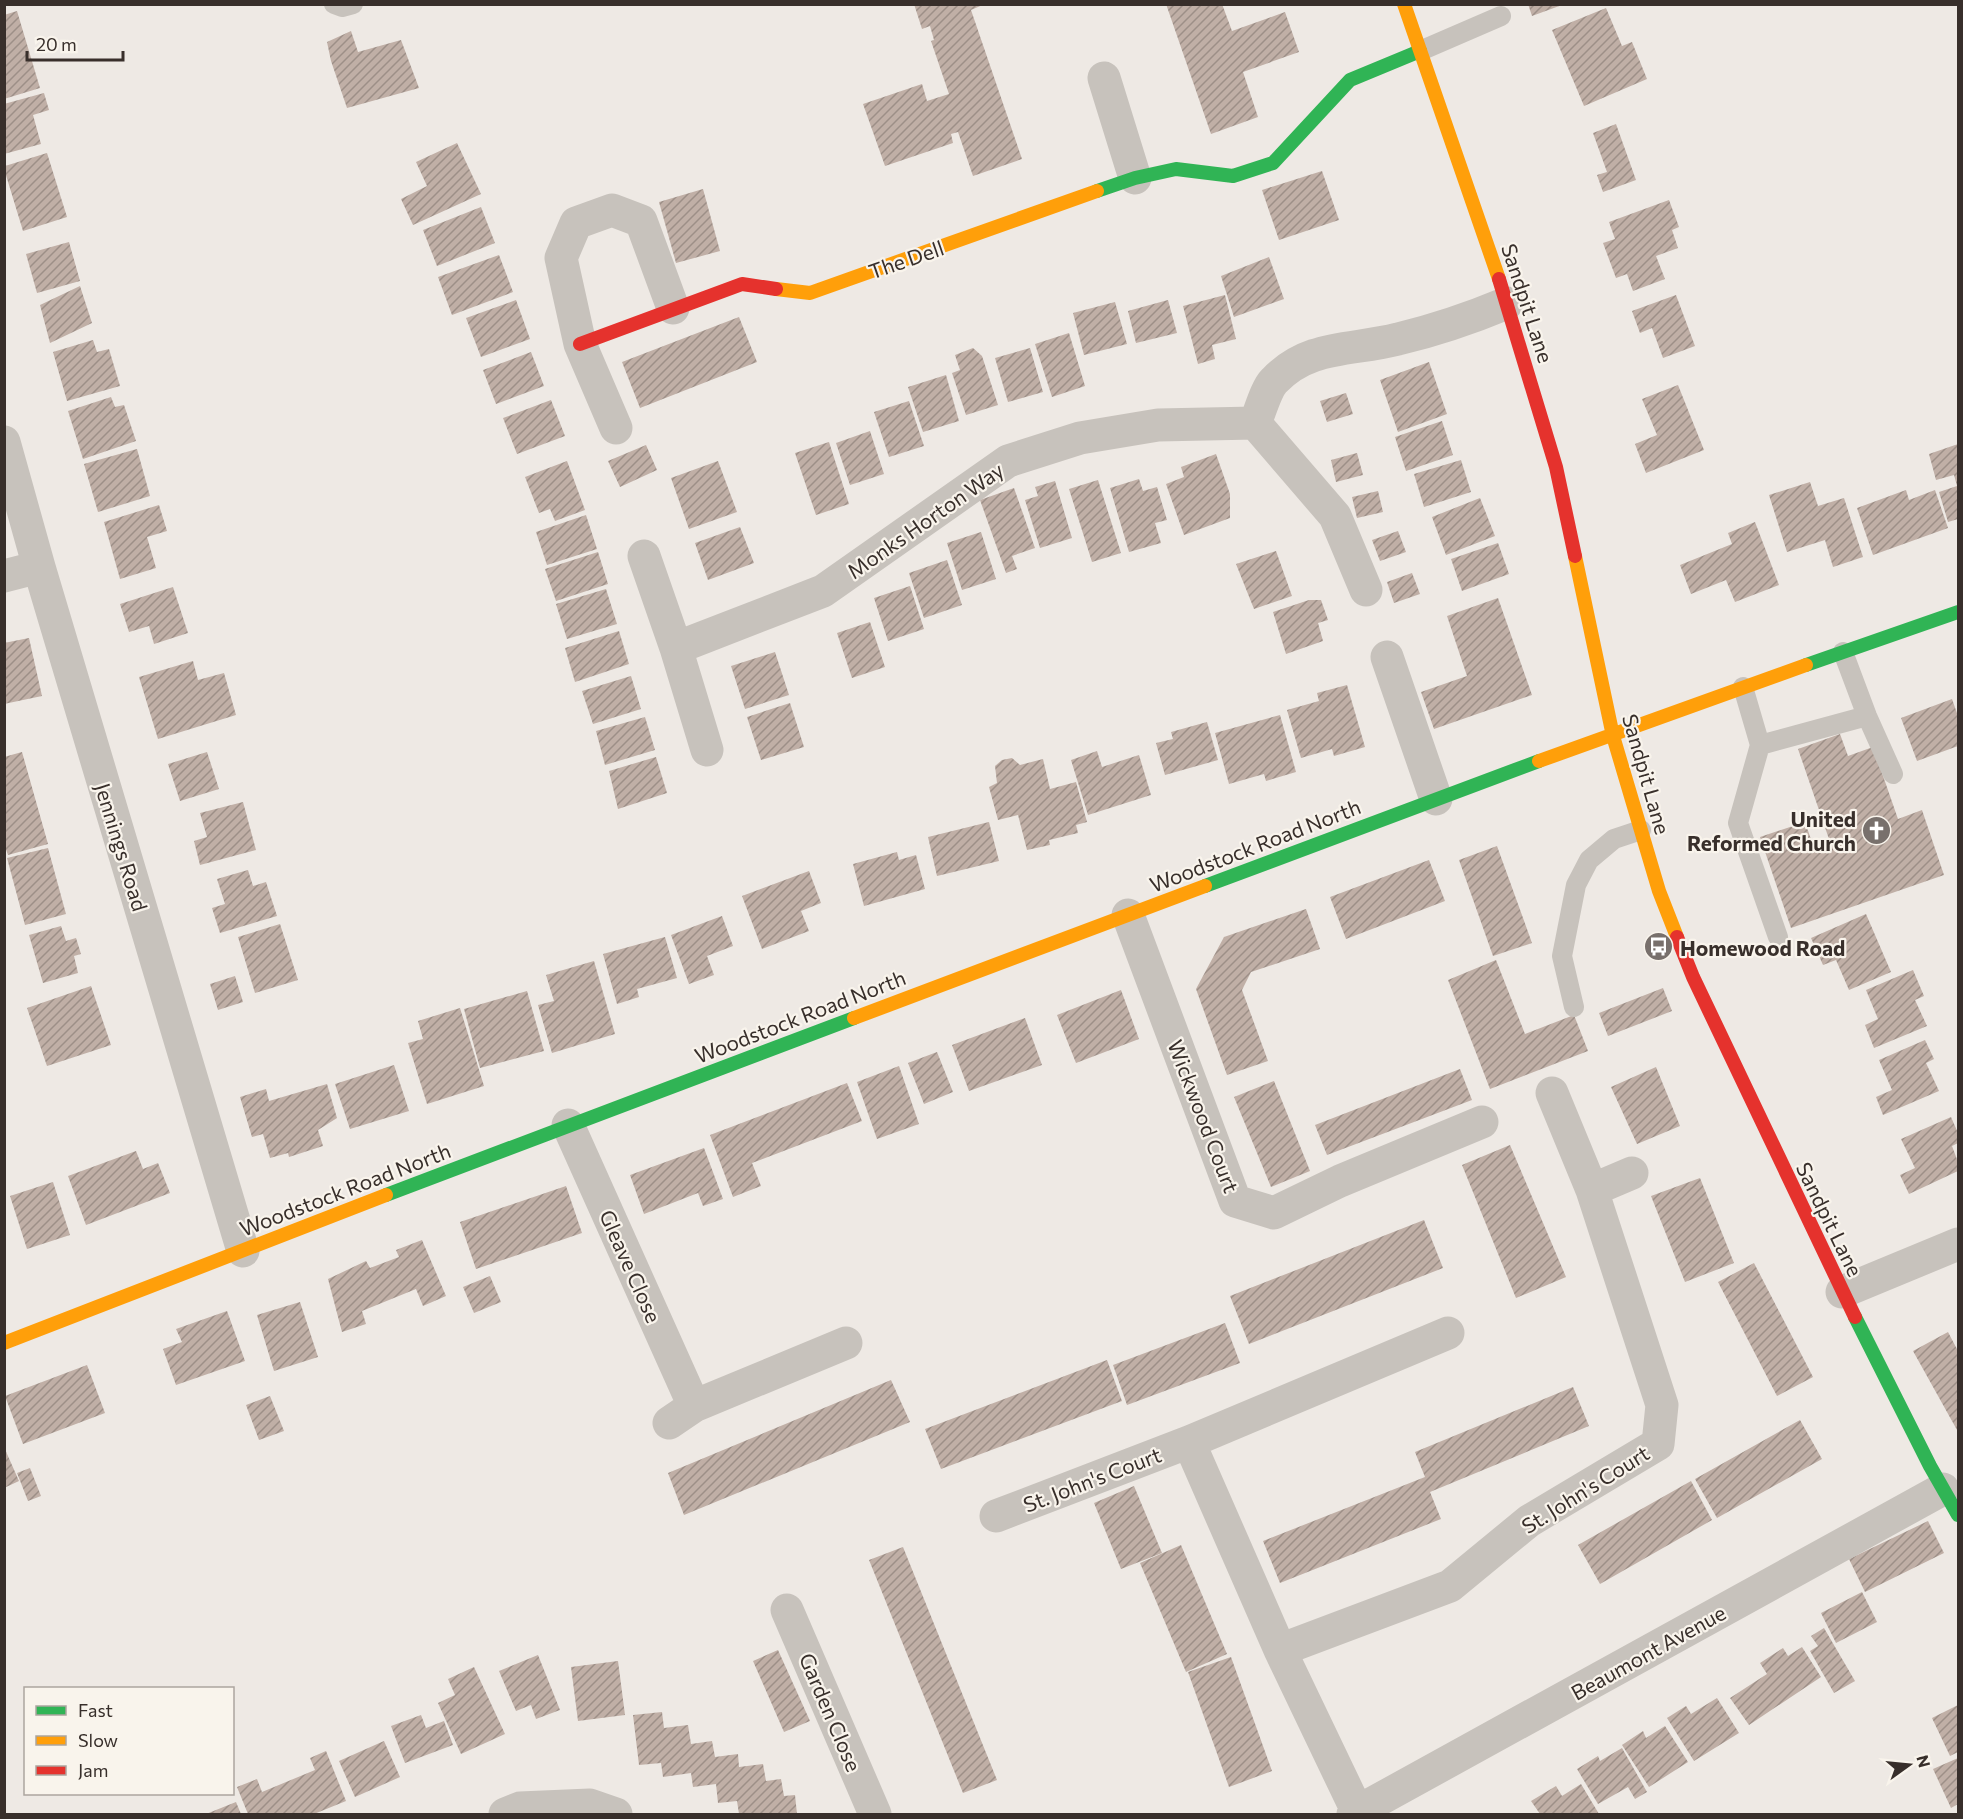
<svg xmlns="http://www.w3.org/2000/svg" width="1963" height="1819" viewBox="0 0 1963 1819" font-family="Commissioner,sans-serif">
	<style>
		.building { fill: url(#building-hatch) }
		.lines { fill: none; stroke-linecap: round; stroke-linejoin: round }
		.lane { stroke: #c7c2bc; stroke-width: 20 }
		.street { stroke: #c7c2bc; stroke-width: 33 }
		.fast { stroke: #30b455; stroke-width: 14 }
		.slow { stroke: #ff9f0a; stroke-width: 14 }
		.jam { stroke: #e5322d; stroke-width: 14 }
		.labels { text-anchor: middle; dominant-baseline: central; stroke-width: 4.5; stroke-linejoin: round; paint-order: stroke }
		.street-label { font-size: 21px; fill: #382f2b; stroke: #f9f4ec }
		.poi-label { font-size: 21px; font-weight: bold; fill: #382f2b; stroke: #f9f4ec; text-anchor: end }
	</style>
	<defs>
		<pattern id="building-hatch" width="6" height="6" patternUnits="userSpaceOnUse" patternTransform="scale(1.5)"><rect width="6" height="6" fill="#c0afa6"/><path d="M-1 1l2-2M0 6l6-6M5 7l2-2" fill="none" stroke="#9d8f87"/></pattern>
	</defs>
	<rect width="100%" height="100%" fill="#eee9e4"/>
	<path class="building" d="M914,4H985L971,10L1022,159L973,176L958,132L951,134L953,143L885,166L863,104L922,84L927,101L949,94L931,41L934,40L930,26L922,29Z
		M1166,4H1222L1232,31L1285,12L1299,52L1243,72L1258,117L1211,134Z
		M1528,4H1562V5L1532,16Z
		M1606,8L1622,46L1632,42L1647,79L1584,106L1552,30Z
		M17,11L40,88L4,99V15Z
		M351,31L358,52L401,40L419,88L347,108L331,61L327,42Z
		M44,93L49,110L33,115L41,144L4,154V104Z
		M1616,124L1636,180L1603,192L1597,175L1607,172L1593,133Z
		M457,143L481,194L413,225L401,199L427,186L416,162Z
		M47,153L67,217L23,231L5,172V166Z
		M1322,171L1339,220L1279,240L1262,190Z
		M703,189L720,251L676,263L659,202Z
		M1669,200L1679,227L1672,230L1678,248L1656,256L1665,279L1633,291L1627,274L1616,278L1603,243L1615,239L1609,222Z
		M481,207L495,243L437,266L423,230Z
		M69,242L80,281L37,293L26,254Z
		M499,255L513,292L452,315L438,277Z
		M1269,257L1284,299L1234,317L1221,276Z
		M80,286L92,323L50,343L40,305Z
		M1225,295L1236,339L1212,345L1215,359L1198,364L1183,306Z
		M1676,295L1695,346L1663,358L1652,328L1640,333L1632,311Z
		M516,300L530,339L481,357L466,318Z
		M1168,300L1177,333L1136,343L1128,311Z
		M1115,302L1127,344L1084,355L1073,313Z
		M739,317L757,362L640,408L622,362Z
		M1069,333L1085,386L1052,397L1035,344Z
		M93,340L97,352L109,349L120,386L67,401L53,352Z
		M973,348L982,356L998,405L966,415L952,373L960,370L955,355Z
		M1030,348L1043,392L1008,402L995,358Z
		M531,352L544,386L496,404L483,370Z
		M1429,362L1447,414L1398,432L1380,380Z
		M946,375L959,421L923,432L908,387Z
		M1678,385L1704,450L1646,473L1635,444L1657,435L1642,399Z
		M1346,393L1353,414L1327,422L1320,401Z
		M111,397L115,407L124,405L136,441L83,459L68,411Z
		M551,400L565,436L517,454L503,418Z
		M909,401L924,446L889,457L874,412Z
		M1442,421L1453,455L1406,471L1395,437Z
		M870,431L884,474L850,485L836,443Z
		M829,442L849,504L816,515L795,453Z
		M1958,444V519L1948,522L1939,492L1957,486L1954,475L1936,480L1929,454Z
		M646,445L657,470L620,487L608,461Z
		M137,449L150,496L98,512L84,464Z
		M1357,453L1363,475L1336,482L1331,460Z
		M1216,454L1230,494V518L1184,535L1166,484L1184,477L1181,467Z
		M1461,460L1471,492L1424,507L1414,474Z
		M567,461L585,510L555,521L550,509L539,513L525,477Z
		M718,461L737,512L689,529L671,478Z
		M1139,479L1143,491L1157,487L1167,520L1155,523L1161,543L1129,552L1110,488Z
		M1098,480L1121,553L1092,562L1069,489Z
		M1055,481L1072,538L1040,548L1025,500L1038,496L1035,487Z
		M1810,482L1818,506L1844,498L1863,557L1833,567L1825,540L1787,552L1769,495Z
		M1014,488L1035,548L1012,556L1017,569L1006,573L980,500Z
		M1906,490L1909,500L1935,490L1948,528L1873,555L1857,508Z
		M1378,491L1383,512L1357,518L1352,497Z
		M1480,498L1495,536L1446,555L1432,517Z
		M159,505L167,531L147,537L156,568L120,579L104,522Z
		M586,515L597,549L547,565L536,532Z
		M1755,522L1779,585L1735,602L1726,580L1691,594L1680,565L1732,544L1728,533Z
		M740,527L754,563L708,580L695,543Z
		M1398,531L1406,552L1380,561L1372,540Z
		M981,532L996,579L962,590L947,543Z
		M1498,543L1509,574L1462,591L1451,559Z
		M1276,551L1292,596L1254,609L1236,564Z
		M598,552L608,584L556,601L545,569Z
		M947,560L962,605L924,618L909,573Z
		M1412,573L1420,594L1394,603L1387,582Z
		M910,586L924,629L888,641L874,598Z
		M173,587L188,633L154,644L149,626L129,632L120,604Z
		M606,589L617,624L567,639L556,604Z
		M1498,598L1532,695L1434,729L1421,692L1467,676L1447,616Z
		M1309,600H1321L1328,620L1318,623L1323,641L1286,654L1273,612Z
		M870,622L885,667L852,678L837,633Z
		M619,631L629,664L575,682L565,648Z
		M29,638L42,696L4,704V643Z
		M775,652L789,695L745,709L731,666Z
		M193,661L198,680L224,673L236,715L158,739L139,677Z
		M631,676L641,709L593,724L582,691Z
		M1347,685L1365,747L1334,756L1332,749L1301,758L1287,710L1319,701L1317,693Z
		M1952,699L1958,716V746L1917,761L1901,718Z
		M790,703L804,747L761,760L747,717Z
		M1280,715L1296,772L1266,781L1264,774L1229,784L1215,733Z
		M645,717L655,750L605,765L596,731Z
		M1207,722L1218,760L1165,775L1156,743L1173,739L1171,732Z
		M1840,734L1848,756L1873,747L1898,819L1922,810L1944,875L1791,928L1760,837L1805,822L1813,845L1829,839L1798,749Z
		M1097,751L1102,767L1139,755L1151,795L1088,815L1071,760Z
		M22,752L48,844L8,855L4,844V757Z
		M207,752L219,789L180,801L168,764Z
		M656,757L667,793L618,809L609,771Z
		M1012,758L1020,765L1043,759L1050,789L1076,782L1087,822L1076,825L1078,833L1049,840L1050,845L1027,850L1018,815L998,820L989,787L997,783L995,766L1002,760Z
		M243,802L256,850L200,865L194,841L207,837L200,813Z
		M989,822L999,861L937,876L928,837Z
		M1497,846L1532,943L1493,956L1459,860Z
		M48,848L66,914L25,925L7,858Z
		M897,852L899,860L916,855L925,889L864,906L853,864Z
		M1429,860L1445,901L1346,939L1330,897Z
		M248,870L253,886L266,882L277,916L220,933L212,908L225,904L217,879Z
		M809,871L821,903L801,911L809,931L762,949L742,896Z
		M1306,909L1320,949L1251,972L1242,990L1268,1061L1227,1075L1196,989L1224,937Z
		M1866,914L1891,972L1849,990L1836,960L1823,965L1811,938Z
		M722,916L733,946L707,956L714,975L689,984L671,935Z
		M280,924L298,980L255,993L238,937Z
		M61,926L66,941L76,938L81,954L74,956L78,973L43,983L29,935Z
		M665,937L677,978L637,989L639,997L617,1004L603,954Z
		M1496,960L1525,1034L1574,1015L1588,1051L1490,1089L1448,980Z
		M594,961L615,1034L552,1053L538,1005L554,1001L546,975Z
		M1913,970L1924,996L1915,1000L1927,1026L1874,1048L1865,1025L1878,1019L1866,990Z
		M235,976L243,1002L218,1010L210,984Z
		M91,986L111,1045L47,1066L27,1008Z
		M1663,988L1672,1011L1608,1036L1599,1013Z
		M1121,990L1139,1039L1076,1063L1057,1015Z
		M527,991L544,1051L480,1068L464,1009Z
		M460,1008L484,1086L427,1104L408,1043L423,1039L418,1021Z
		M1025,1018L1042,1065L969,1091L952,1045Z
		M1925,1040L1934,1059L1926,1063L1939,1091L1883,1115L1876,1097L1892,1090L1879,1060Z
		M937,1052L953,1092L924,1104L908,1063Z
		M394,1065L409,1111L350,1129L335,1084Z
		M899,1066L919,1124L877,1139L857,1082Z
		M1656,1067L1680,1126L1637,1144L1611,1087Z
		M1460,1069L1472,1100L1327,1155L1315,1125Z
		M1274,1081L1310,1171L1271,1187L1234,1097Z
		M847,1083L862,1121L752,1163L761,1186L733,1197L710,1135Z
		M327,1084L337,1118L318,1130L323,1146L289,1157L288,1153L270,1158L263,1134L252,1137L240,1097L266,1089L269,1101Z
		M1951,1117L1958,1133V1143L1952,1146L1958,1162V1171L1909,1194L1900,1175L1915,1168L1901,1139Z
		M1510,1145L1566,1277L1516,1298L1462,1165Z
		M704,1148L723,1199L703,1206L698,1193L644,1214L630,1175Z
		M136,1151L143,1169L158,1163L170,1193L86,1225L68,1176Z
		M1700,1178L1734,1263L1685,1282L1651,1196Z
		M53,1182L70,1235L27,1249L10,1196Z
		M566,1186L582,1233L476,1269L460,1222Z
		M1424,1220L1443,1268L1249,1344L1230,1296Z
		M422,1240L446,1296L423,1306L416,1289L362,1311L366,1324L342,1332L328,1279L366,1261L370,1268L399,1257L396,1250Z
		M1754,1263L1813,1377L1777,1396L1718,1282Z
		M490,1276L501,1302L474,1313L463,1287Z
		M300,1302L318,1357L274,1371L257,1315Z
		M227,1311L245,1361L176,1385L163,1349L182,1342L176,1329Z
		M1225,1323L1240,1363L1127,1405L1113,1365Z
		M1948,1332L1958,1351V1429L1957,1430L1913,1351Z
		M1107,1360L1122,1401L941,1469L925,1429Z
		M87,1365L105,1413L23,1444L5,1396Z
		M891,1380L910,1422L684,1515L668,1473Z
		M1573,1387L1589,1426L1430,1492L1441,1519L1280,1583L1263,1541L1425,1477L1415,1452Z
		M270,1396L284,1431L259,1440L246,1405Z
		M1800,1420L1822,1459L1717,1518L1695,1479Z
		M4,1447L19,1481L4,1488Z
		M30,1468L41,1496L28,1501L17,1473Z
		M1691,1481L1712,1520L1600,1584L1578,1545Z
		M1134,1486L1162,1553L1121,1569L1094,1503Z
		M1928,1521L1944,1553L1865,1592L1849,1559Z
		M1181,1545L1227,1654L1186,1672L1140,1563Z
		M903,1547L997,1780L963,1793L869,1560Z
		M1862,1592L1877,1622L1836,1643L1821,1613Z
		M1824,1628L1855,1681L1834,1693L1810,1651L1818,1646L1811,1636Z
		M1802,1647L1821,1677L1749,1725L1730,1698L1767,1674L1760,1663L1783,1648L1788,1656Z
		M778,1650L810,1721L784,1732L753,1661Z
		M538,1655L560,1710L536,1719L531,1705L516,1711L499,1671Z
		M1231,1657L1272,1771L1229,1787L1188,1672Z
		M618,1661L625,1715L578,1721L571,1667Z
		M474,1667L505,1734L461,1754L438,1703L455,1695L448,1679Z
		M1717,1698L1739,1733L1694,1761L1667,1718L1686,1706L1691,1714Z
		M1958,1705V1752L1950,1756L1932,1718Z
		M662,1712L664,1728L688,1725L691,1744L712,1741L715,1757L738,1754L739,1767L763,1764L766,1781L781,1779L784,1796L795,1795L797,1814H739L737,1801L718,1803L716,1784L693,1787L691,1773L663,1777L661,1763L639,1765L633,1715Z
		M421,1715L426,1728L444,1721L453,1745L405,1763L391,1726Z
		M1665,1726L1688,1762L1649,1787L1622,1745L1643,1731L1646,1738Z
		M384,1741L400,1777L355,1797L339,1761Z
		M1622,1748L1647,1792L1635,1799L1628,1787L1598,1804L1577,1769L1598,1756L1600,1761Z
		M326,1751L346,1801L314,1814H248L237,1787L257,1779L262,1792L315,1770L310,1758Z
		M1958,1758V1804L1951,1808L1933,1769Z
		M1581,1784L1599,1814H1540L1531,1801L1556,1786L1562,1796Z
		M236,1802L241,1814H206Z"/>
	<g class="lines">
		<path class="lane" d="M334,4L342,7L353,4
			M1420,51L1501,16
			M1843,652L1867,716L1893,774
			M1743,687L1760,745L1738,823L1778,937
			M1760,745L1867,716
			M1574,1007L1562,956L1576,885L1589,860L1614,839L1641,830"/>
		<path class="street" d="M1104,78L1135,178
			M1255,423C1260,412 1266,389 1274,381C1309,344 1352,351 1398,339C1436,330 1471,318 1507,303
			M616,428L580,344L561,258L576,223L612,210L641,221L673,308
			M4,442L39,567L243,1251
			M644,556L676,648L707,750
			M4,576L39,567
			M676,648L823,591L1008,461L1080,438L1158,425L1255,423L1335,516L1366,590
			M1387,657L1436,799
			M1128,915L1235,1201L1274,1213L1340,1181L1482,1122
			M568,1125L694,1406L846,1343
			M1592,1190L1632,1173
			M1842,1292L1958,1244
			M669,1423L694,1406
			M1189,1442L1280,1650L1357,1811
			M996,1516L1189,1442L1448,1333
			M787,1610L875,1814
			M1280,1650L1450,1586L1529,1521L1658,1444L1662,1405L1592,1190L1552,1093
			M505,1814L520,1808L590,1805L616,1814
			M1353,1814L1943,1489"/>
		<path class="fast" d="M1097,191L1135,178L1176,169L1233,176L1273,163L1350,80L1420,51
			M1806,665L1958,612
			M1205,886L1539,761
			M386,1195L854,1018
			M1855,1317L1930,1466L1958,1515"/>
		<path class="slow" d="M1404,4L1499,279
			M776,289L810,293L1097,191
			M1575,556L1613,736L1659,891L1677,937
			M1539,761L1806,665
			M854,1018L1205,886
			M4,1343L386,1195"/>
		<path class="jam" d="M1499,279L1556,467L1575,556
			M580,344L742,284L776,289
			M1677,937L1693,977L1855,1317"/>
	</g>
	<defs>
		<symbol id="church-disc" viewBox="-11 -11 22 22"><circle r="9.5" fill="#78706c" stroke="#f9f4ec"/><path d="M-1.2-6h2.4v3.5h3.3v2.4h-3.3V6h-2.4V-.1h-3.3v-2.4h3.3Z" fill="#fff"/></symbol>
		<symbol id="bus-disc" viewBox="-11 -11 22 22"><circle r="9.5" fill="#78706c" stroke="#f9f4ec"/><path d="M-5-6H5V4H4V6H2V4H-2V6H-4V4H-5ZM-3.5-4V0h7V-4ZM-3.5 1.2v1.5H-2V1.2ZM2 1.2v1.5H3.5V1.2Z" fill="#fff"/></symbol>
	</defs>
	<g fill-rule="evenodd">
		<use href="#church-disc" x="1860" y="814" width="33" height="33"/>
		<use href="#bus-disc" x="1642" y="930" width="33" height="33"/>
	</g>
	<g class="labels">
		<g class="street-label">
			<text transform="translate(906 259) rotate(-19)">The Dell</text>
			<text transform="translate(1528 303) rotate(72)">Sandpit Lane</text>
			<text transform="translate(925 520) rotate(-35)">Monks Horton Way</text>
			<text transform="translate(1647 774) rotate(74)">Sandpit Lane</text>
			<text transform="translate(1255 845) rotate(-21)">Woodstock Road North</text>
			<text transform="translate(122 847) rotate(73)">Jennings Road</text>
			<text transform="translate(800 1016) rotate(-21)">Woodstock Road North</text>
			<text transform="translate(1204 1116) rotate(69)">Wickwood Court</text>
			<text transform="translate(345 1189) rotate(-21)">Woodstock Road North</text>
			<text transform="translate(1830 1219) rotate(64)">Sandpit Lane</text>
			<text transform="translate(631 1266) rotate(66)">Gleave Close</text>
			<text transform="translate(1092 1479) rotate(-21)">St. John's Court</text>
			<text transform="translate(1585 1489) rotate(-32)">St. John's Court</text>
			<text transform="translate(1648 1652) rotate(-29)">Beaumont Avenue</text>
			<text transform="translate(831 1712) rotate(67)">Garden Close</text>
		</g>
		<g class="poi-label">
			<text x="1856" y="818">United<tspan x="1856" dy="24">Reformed Church</tspan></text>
			<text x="1680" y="947" text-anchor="start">Homewood Road</text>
		</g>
	</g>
	<rect width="1963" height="1819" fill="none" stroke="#382f2b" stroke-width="12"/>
	<rect x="24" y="1687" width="210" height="108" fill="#f9f4ec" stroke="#aca59f" stroke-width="1.5"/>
	<rect x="36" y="1706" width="30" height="9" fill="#30b455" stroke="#aca59f" stroke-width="1.5"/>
	<text x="78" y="1717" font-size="18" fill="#382f2b">Fast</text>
	<rect x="36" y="1736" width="30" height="9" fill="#ff9f0a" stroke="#aca59f" stroke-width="1.5"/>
	<text x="78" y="1747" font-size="18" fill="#382f2b">Slow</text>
	<rect x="36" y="1766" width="30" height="9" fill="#e5322d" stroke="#aca59f" stroke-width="1.5"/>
	<text x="78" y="1777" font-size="18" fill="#382f2b">Jam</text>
	<g transform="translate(1909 1765) rotate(75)" stroke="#f9f4ec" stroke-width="4.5" paint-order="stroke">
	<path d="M0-4.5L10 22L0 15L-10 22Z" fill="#382f2b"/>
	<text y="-9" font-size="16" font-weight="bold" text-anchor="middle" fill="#382f2b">N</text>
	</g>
	<path d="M27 51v9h96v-9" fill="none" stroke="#382f2b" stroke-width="3"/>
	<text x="36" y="51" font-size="18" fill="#382f2b" stroke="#f9f4ec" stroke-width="4.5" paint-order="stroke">20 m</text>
</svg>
